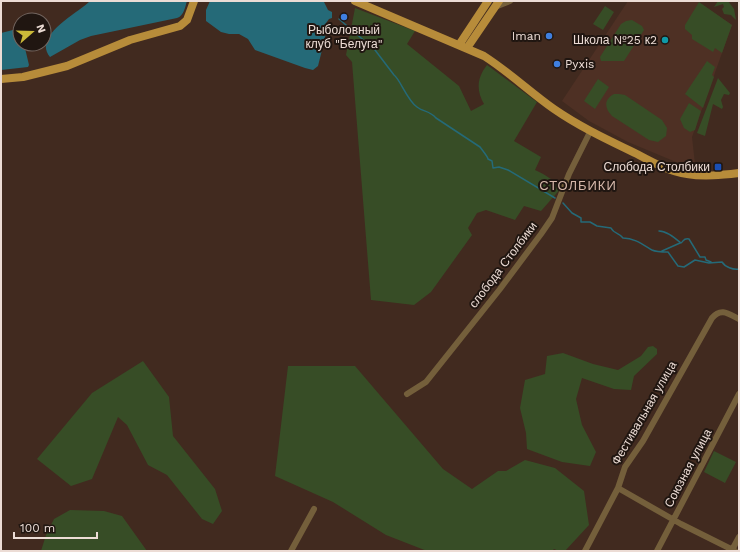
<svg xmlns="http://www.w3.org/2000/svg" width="740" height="552" viewBox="0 0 740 552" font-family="'Work Sans',sans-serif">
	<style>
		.built { fill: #4e3024 }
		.green { fill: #374d26 }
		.water { fill: #256a78 }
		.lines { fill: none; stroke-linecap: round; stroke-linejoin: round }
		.stream { stroke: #256a78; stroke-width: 1.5 }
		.minor { stroke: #745f3b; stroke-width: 6 }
		.major { stroke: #b78c3a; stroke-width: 8 }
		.shop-dot { fill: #3f7fe0; stroke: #201611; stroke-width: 1.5 }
		.culture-dot { fill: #0f9aa8; stroke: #201611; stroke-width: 1.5 }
		.transit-dot { fill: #1a4fb4; stroke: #201611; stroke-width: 1.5 }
		.labels { text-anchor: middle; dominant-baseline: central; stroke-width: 4; stroke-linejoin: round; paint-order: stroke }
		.poi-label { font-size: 12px; fill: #ecdcd5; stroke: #201611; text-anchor: end }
		.street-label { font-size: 12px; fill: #ecdcd5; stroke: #201611 }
		.neighbourhood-label { font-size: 13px; letter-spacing: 1px; fill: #d5b7a9; stroke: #201611 }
	</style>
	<rect width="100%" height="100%" fill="#412a1f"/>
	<path class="built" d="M628,1H697L732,25L692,137L695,164L676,162L628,142L589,121L562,101Z"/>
	<path class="green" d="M718,1H728L734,9L736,20L731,15L724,14L722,9L724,7L723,4L714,7Z
		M699,2L732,25L722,53L715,48L713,52L692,39V35L685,29V25Z
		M605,6L614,12L603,30L593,24Z
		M355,8L415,31L407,44L459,86L471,111L484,104C476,90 477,78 487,65L537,102L514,141L541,157L535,170C545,174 553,181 563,186L541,211L524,206L515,220L486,210L477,213L468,228L472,235L431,292L414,305L371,300L352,62L346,55Z
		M632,20L642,26L644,30L624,61H601L600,57L621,24L626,21Z
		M707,61L715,67L712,75L714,77L703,108L685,94Z
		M718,78L730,93L729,95L724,94L721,100L723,107L722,109L713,104L705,136L697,133Z
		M598,79L609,87L595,109L584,101Z
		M614,94H619L625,95L662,120L667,128L666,136L658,142L649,140L612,116C604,108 604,99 614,94Z
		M689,103L701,111L695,130L690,132L684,128L680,119Z
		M653,346L657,349V354L634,376L631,390L614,389L582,378L576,399L582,425L596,452L590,466L562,462L527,449L526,433L520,408L525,380L545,374L547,356L563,353L593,364L618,370L641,356L648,347Z
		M143,361L169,397L173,436L215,489L222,511L213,524L202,519L167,475L148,465L127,425L118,417L92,479L71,486L37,459L92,393Z
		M288,366H355L443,469L472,489L498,471H506L525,460L555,468L584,491L589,525L565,551H559L554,549L552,551H427L386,535L333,502L275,476Z
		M714,451L736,462L725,483L704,472Z
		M70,510L104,511L122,516L147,551H41L46,535L54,519Z"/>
	<path class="water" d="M90,1H187C185,7 184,16 177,18L91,36L80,40L50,57C32,36 78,13 90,1Z
		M210,1H318L324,2L328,10L332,12V18L329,19L326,23L325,38L318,66L313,70L305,68L255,50L248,39L239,34H229L221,32L206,21V10Z
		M17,29L20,31V44H24L29,65L28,67L1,70V33Z"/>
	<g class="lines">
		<path class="stream" d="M339,19L375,50L394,75C400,79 407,100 417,107C423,112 429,110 436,118L480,147C482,150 488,157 488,159L492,161L493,168L499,167L508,170L555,198
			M563,203L572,213L581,218V222H590L597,226L611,228C614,234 620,233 623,238C634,238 642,244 652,250C656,252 663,252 668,252L678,266L684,267L695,260L709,263L722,262C725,267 733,270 739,269
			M659,231C667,231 675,238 681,243C684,241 683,238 689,239L700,257H705L706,260L711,262
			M662,251L680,243"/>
		<path class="minor" d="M495,7L510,1
			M407,394L426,382L500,289L541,234L552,218L569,174L590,132
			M618,488L681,524L735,551
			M732,550L739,537
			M291,551L314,509
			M585,551L618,488L625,467L643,441L712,318C721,307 729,314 739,319
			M657,551L739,394"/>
		<path class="major" d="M355,1L484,56C509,72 530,92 554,109C580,127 608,140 637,154C652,162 670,172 687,174C704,177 722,175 739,173
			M459,45L488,1
			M467,48L499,1
			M1,79L23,77L67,66L130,40L180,26L187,20L194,1"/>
	</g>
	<g class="shop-dot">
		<circle cx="344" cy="17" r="4"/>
		<circle cx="549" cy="36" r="4"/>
		<circle cx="557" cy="64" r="4"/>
	</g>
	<circle class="culture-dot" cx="665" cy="40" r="4"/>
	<rect class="transit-dot" x="714" y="163" width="8" height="8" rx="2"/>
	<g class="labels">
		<g class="poi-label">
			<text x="344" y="30" text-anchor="middle">Рыболовный<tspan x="344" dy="14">клуб "Белуга"</tspan></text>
			<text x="541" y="36">Iman</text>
			<text x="657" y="40">Школа №25 к2</text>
			<text x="565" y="64" text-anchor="start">Pyxis</text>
			<text x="710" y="167">Слобода Столбики</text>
		</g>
		<g class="street-label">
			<text transform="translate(503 265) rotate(-53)">слобода Столбики</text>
			<text transform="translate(644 413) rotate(-60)">Фестивальная улица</text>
			<text transform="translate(688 468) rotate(-62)">Союзная улица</text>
		</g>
		<g class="neighbourhood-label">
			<text x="578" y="185">СТОЛБИКИ</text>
		</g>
	</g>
	<rect width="740" height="552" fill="none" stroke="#ecdcd5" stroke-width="4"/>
	<g transform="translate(32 32) rotate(70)"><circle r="19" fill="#201611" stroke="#72655f"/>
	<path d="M0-3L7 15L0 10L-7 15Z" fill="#cbb939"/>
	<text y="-6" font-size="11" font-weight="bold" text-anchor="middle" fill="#ecdcd5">N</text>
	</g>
	<path d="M14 532v6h83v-6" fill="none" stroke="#ecdcd5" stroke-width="2"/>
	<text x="20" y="532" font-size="12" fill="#ecdcd5" stroke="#201611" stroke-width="3" paint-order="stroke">100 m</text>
</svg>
